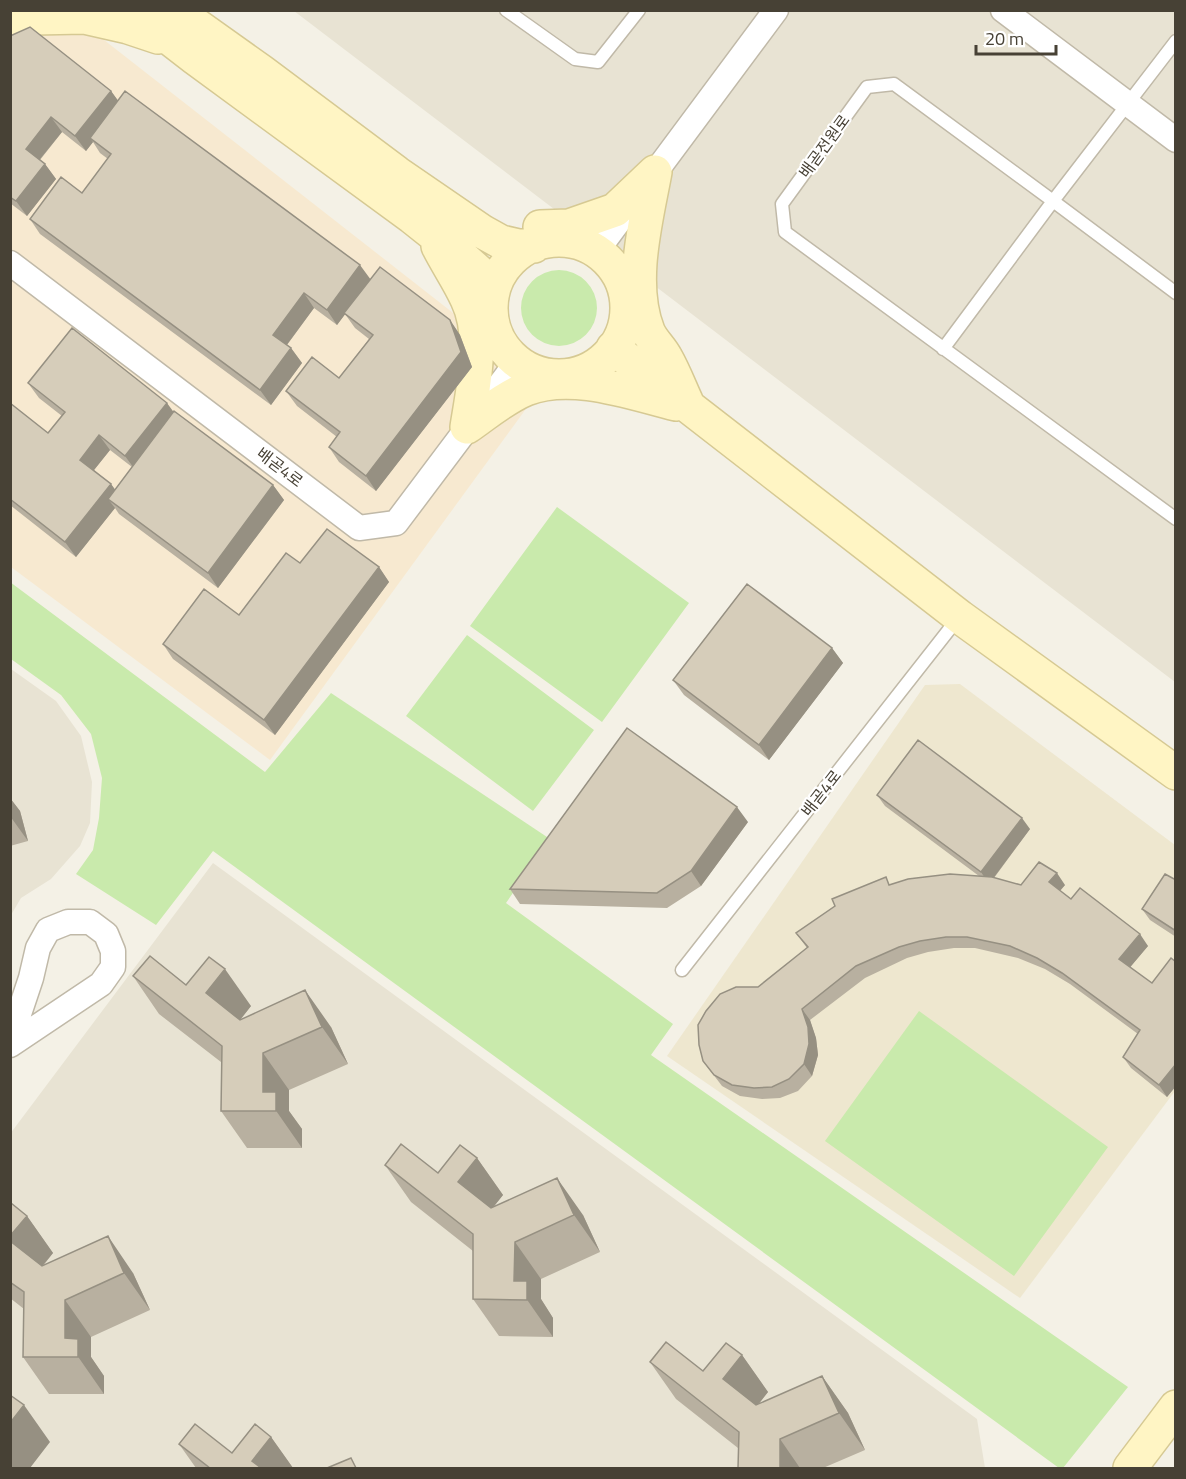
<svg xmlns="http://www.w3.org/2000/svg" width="1186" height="1479" viewBox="0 0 1186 1479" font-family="'Titillium Web','Noto Sans KR',sans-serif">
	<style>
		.residential { fill: #e8e3d3 }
		.commercial { fill: #f7e9d0 }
		.education { fill: #eee7cf }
		.green { fill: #c9eaac }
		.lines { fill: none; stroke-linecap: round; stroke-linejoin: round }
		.lane-casing { stroke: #c0b9a8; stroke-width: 15 }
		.street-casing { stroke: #c0b9a8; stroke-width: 27 }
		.secondary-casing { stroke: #d6c993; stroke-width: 36 }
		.lane { stroke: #fff; stroke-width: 12 }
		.street { stroke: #fff; stroke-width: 24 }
		.secondary { stroke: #fff5c4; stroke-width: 33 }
		.wall { fill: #b8b0a0; fill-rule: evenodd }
		.shaded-wall { fill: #969082 }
		.building { fill: #d6cdba; stroke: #969082; stroke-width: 1.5 }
		.labels { text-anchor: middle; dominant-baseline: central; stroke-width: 4.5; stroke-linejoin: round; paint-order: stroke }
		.street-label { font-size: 16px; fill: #474135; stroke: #fff }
	</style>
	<rect width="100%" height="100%" fill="#f4f1e6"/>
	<path class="residential" d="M294,11H1175V682Z
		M11,669L56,701L81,736L92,782L90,823L80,846L51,879L21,898L11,915Z
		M213,863L977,1419L985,1468H11L10,1134Z"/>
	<path class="commercial" d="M10,11H67L544,384L270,760L11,567Z"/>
	<path class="education" d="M960,684L1175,845V1091L1020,1298L667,1056L925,685Z"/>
	<path class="green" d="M521 308a38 38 0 1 1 76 0a38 38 0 1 1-76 0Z
		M557,507L689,603L602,722L470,626Z
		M10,582L265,772L331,693L550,839L506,903L673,1024L651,1055L1128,1387L1063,1468H1059L213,851L156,925L76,874L93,850L99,818L102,778L91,734L61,695L11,659Z
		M467,635L594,730L533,811L406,716Z
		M919,1011L1108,1147L1014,1276L825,1141Z"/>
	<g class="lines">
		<defs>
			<path id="lane" d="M506,10L575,59L598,62L639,10
				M1176,293L1053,201L894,84L867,87L782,204L785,232L1176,519
				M943,349L1053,201L1176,41
				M682,970L959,617"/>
			<path id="street" d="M1003,10L1176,140
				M596,252L776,10
				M10,263L359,528L396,523L517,362
				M10,1041L31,978L38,948L48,930L68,922H90L106,934L113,951V967L101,984L10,1045"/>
			<path id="secondary" d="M133,10L195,58L412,217L461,256L479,272L490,289L492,297
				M175,10L262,72L397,173L483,232L501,242L519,246H534
				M10,26L34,18L84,17L128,27L158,37
				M655,172C646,221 629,283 648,331C652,341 661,348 666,358C674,372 680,388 687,403
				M540,227L569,226L615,210L655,172
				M491 308a68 68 0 1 1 136 0a68 68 0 1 1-136 0Z
				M438,246C447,264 459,281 467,299C485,335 473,389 467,427
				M613,348L960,617L1176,773
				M467,427C486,414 504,398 526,389C572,371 631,393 676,404
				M1130,1468L1176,1407"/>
		</defs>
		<use href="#lane" class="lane-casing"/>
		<use href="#street" class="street-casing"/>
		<use href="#secondary" class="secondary-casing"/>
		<use href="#lane" class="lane"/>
		<use href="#street" class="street"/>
		<use href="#secondary" class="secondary"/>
	</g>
	<path class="wall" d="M10,36L111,91L118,101L370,280L450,320L460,335L472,367L376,491L339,462L329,447L337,437L297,406L286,391L339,378L369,339L355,328L345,314L337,325L314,308L287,345L291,348L302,363L271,405L40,234L30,219L82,193L108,159L100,153L93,142L86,151L62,132L40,160L45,164L56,179L27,216L10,203Z
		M28,383L173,412L273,485L284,500L218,588L119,514L115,508L76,557L10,505V403L48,433L62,416L39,398ZM110,450L132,467L115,490L111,484L94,470Z
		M300,563L379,567L389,582L275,735L173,659L163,644L239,615Z
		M832,648L843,663L769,760L684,695L673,680Z
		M877,795L1030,829L994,878L1021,885H1065L1060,891L1071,899L1148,946L1130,967L1152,983L1176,962V1086L1167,1097L1131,1068L1123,1057L1138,1034L1070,984L1045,969L1018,958L975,948H954L928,952L907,958L865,978L810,1020L816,1038L818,1055L812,1076L798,1091L780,1098L762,1099L740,1096L722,1086L703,1061L758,987L807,948L796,933L891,885L979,876L885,806Z
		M10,798L20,811L28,841L10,846Z
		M748,822L701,886L667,908L520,904L510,889Z
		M1176,880V937L1150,920L1142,909Z
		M133,976L186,985L251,1006L241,1019L331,1027L348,1064L289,1090V1111L302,1129V1148H247L221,1111V1062L159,1014Z
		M477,1158L503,1195L492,1208L583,1215L600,1252L541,1279V1299L553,1318V1337L499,1336L473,1299V1251L411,1202L385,1165L438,1173Z
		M11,1203L27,1216L53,1253L43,1266L133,1273L150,1310L91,1337V1357L104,1376V1394H49L23,1357L24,1309L10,1298Z
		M742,1355L768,1392L758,1405L822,1376L848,1413L865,1450L823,1468H738V1448L676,1399L650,1362L703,1371Z
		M271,1437L293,1468H196L179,1444L232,1453Z"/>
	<path class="shaded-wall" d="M111,91L122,106L90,138L93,142L86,151L75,136Z
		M51,117L62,132L36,164L26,149Z
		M45,164L56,179L27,216L16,201Z
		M360,265L371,280L337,325L327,310Z
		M304,293L314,308L283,350L273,335Z
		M450,320L460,335L472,367L376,491L366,476Z
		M291,348L302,363L271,405L260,390Z
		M167,403L178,418L136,471L125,456Z
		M99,435L110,450L90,475L80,460Z
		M111,484L122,499H108L115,508L76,557L65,542Z
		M273,485L284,500L218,588L208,573Z
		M379,567L389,582L275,735L264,720Z
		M832,648L843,663L769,760L759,745Z
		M10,798L20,811L28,841L10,816Z
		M737,807L748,822L701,886L691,871Z
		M1022,818L1030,829L989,884L981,872Z
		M1057,873L1065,885L1057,894L1049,882Z
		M1140,934L1148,946L1127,971L1119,959Z
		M225,969L251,1006L232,1030L206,993Z
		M305,990L331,1027L348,1064L322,1027Z
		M802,1009L810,1020L816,1038L818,1055L812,1076L804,1064Z
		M263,1053L289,1090V1111L302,1129V1148L263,1092Z
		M1176,1064V1086L1167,1097L1159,1085Z
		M477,1158L503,1195L484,1219L458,1182Z
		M557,1178L583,1215L600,1252L574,1215Z
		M27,1216L53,1253L34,1276L10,1243V1236Z
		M108,1236L133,1273L150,1310L124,1273Z
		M515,1242L541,1279V1299L553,1318V1337L514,1281Z
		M65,1300L91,1337V1357L104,1376V1394L65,1338Z
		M742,1355L768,1392L749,1416L723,1379Z
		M822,1376L848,1413L865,1450L839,1413Z
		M24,1405L50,1442L30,1468H10V1423Z
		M271,1437L293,1468H257L252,1461Z
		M780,1439L800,1468H780Z"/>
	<path class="building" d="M30,27L111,91L75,136L51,117L26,149L45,164L16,201L10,197V36Z
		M125,91L360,265L327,310L304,293L273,335L291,348L260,390L30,219L61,177L82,193L111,154L90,138Z
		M380,267L450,320L461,352L366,476L329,447L340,432L286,391L312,357L339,378L373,335L344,313Z
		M72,328L167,403L125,456L99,435L80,460L111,484L65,542L10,499V403L48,433L65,412L28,383Z
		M174,411L273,485L208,573L108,499Z
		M327,529L379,567L264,720L163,644L204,589L239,615L286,553L300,563Z
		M747,584L832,648L759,745L673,680Z
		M627,728L737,807L691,871L657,893L510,889Z
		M918,740L1022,818L981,872L877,795Z
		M1039,862L1057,873L1049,882L1071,899L1080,888L1140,934L1119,959L1152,983L1171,958L1176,962V1064L1159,1085L1123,1057L1140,1030L1062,973L1037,958L1010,946L967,937H946L920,941L899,947L856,966L802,1009L808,1027L809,1044L804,1064L789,1079L772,1087L754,1088L732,1085L714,1075L703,1061L699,1045L698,1025L706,1011L720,994L736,987H758L808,947L796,933L835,906L832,899L886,877L889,885L908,879L950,874L992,877L1021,885Z
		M1165,874L1176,880V931L1142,909Z
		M150,956L186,985L209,957L225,969L206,993L240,1020L305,990L322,1027L263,1053V1092H276V1111H221L222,1046L133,976Z
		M401,1144L438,1173L460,1145L477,1158L458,1182L491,1208L557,1178L574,1215L515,1242L514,1281H527V1300L473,1299V1234L385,1165Z
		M11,1203L27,1216L10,1236V1203Z
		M108,1236L124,1273L65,1300V1338L78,1339V1357H23L24,1292L10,1282V1241L42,1266Z
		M666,1342L703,1371L726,1343L742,1355L723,1379L756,1405L822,1376L839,1413L780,1439V1468H738L739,1432L650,1362Z
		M10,1395L24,1405L10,1423Z
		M195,1424L232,1453L255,1424L271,1437L252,1461L261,1468H210L179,1444Z
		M351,1458L356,1468H327Z"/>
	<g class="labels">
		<g class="street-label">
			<text transform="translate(824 146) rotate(-54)">배곧전원로</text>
			<text transform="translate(280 467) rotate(37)">배곧4로</text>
			<text transform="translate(821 793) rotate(-52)">배곧4로</text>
		</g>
	</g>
	<rect width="1186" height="1479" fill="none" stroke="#474135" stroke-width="24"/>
	<path d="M976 45v9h80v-9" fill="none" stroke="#474135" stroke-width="3"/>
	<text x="985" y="45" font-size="18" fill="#474135" stroke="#ffffff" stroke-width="4.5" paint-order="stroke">20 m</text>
</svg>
